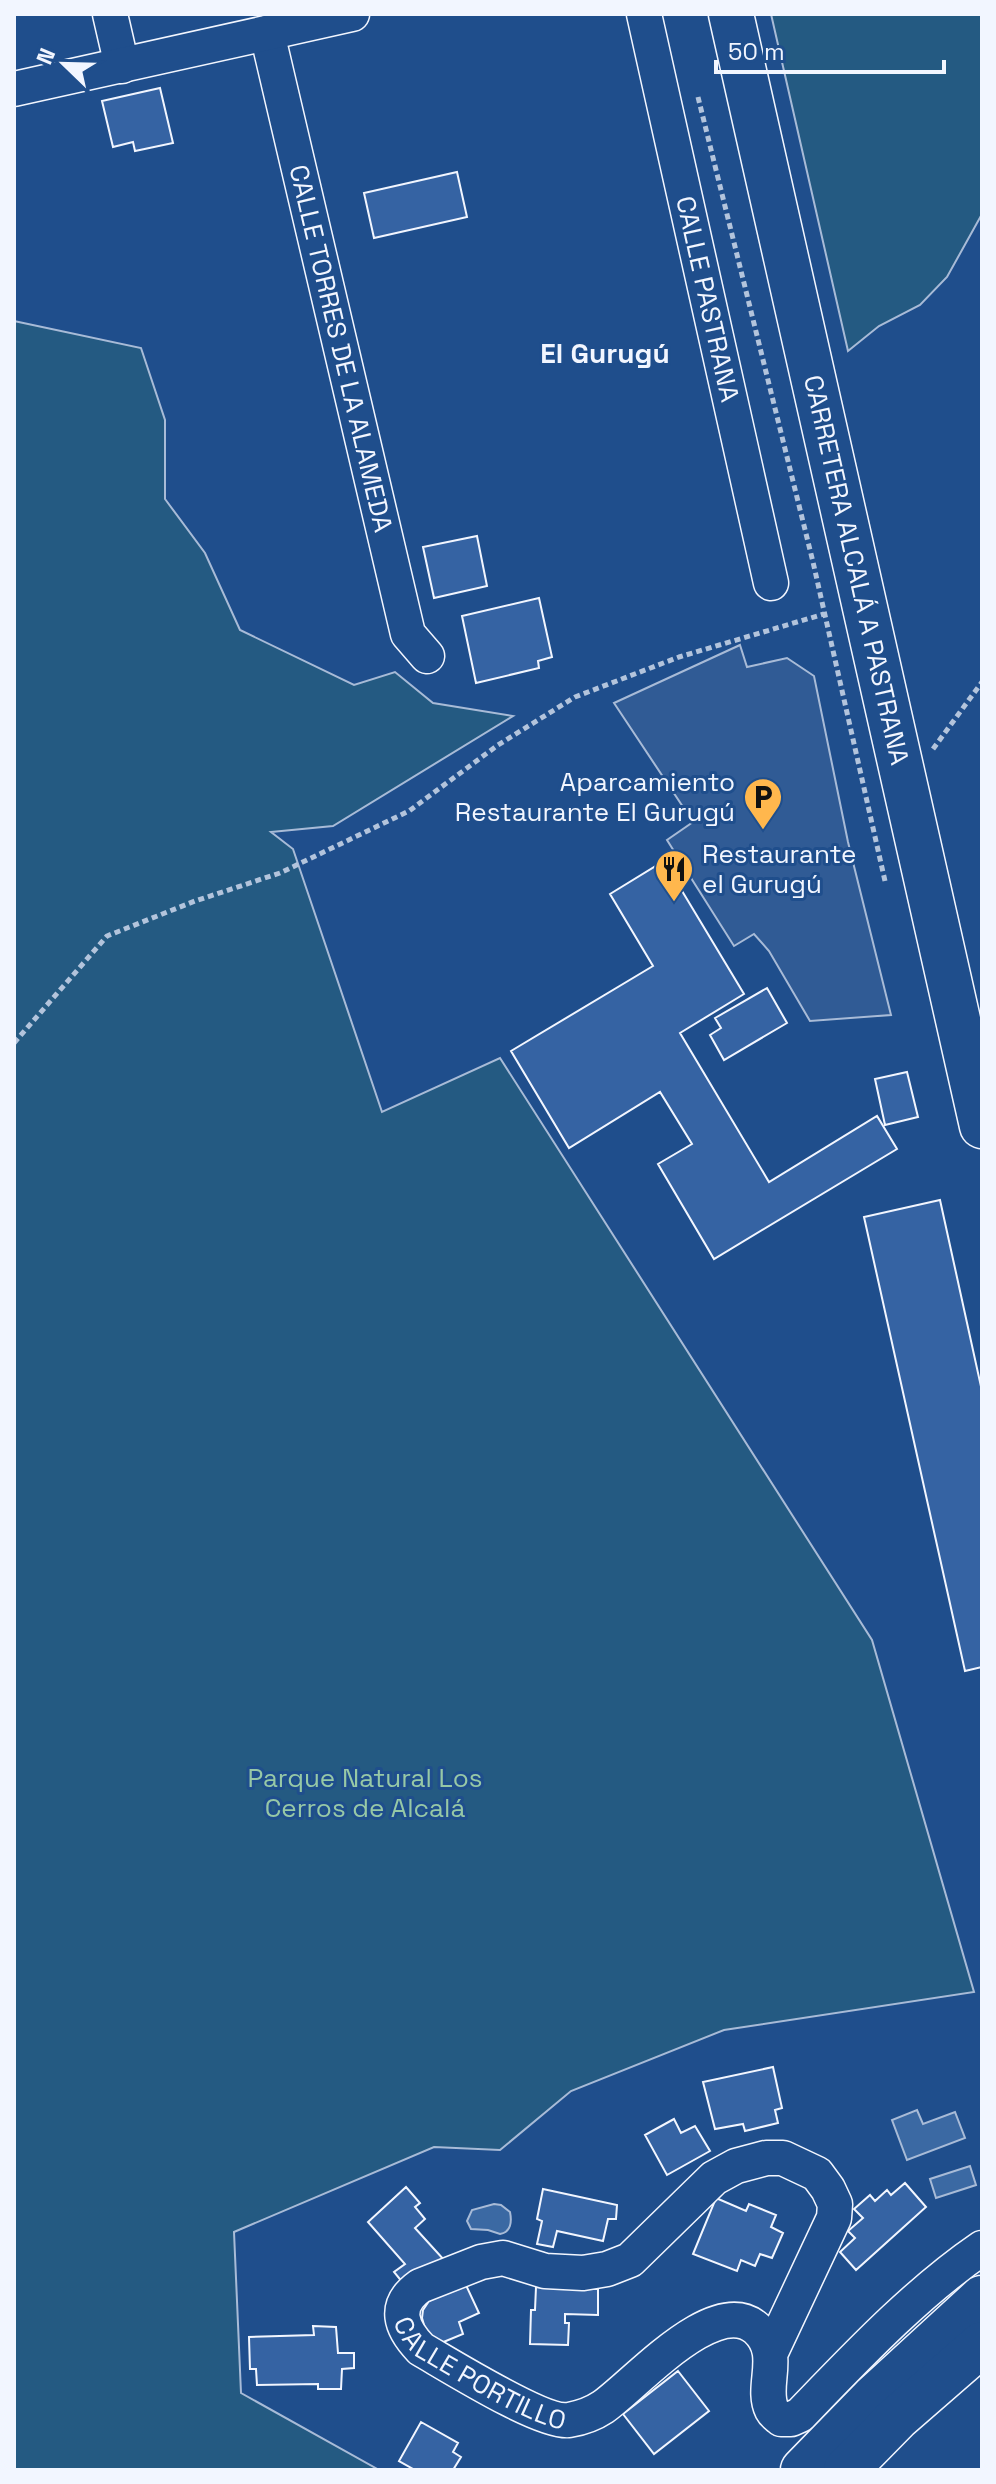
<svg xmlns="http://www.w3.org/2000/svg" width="996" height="2484" viewBox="0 0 996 2484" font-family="'Space Grotesk',sans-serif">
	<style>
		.green { fill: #245a82; stroke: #a8bbd7; stroke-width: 2 }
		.parking { fill: #305b95; stroke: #a8bbd7; stroke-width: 2 }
		.water { fill: #3b69a3; stroke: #a8bbd7; stroke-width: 2 }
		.building { fill: #3563a3; stroke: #f2f6ff; stroke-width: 2 }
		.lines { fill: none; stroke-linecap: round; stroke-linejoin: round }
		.minor-casing { stroke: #f2f6ff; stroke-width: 37 }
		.major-casing { stroke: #f2f6ff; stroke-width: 47 }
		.path { stroke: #b3c4dc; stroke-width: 5; stroke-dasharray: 6 4; stroke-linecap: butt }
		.minor { stroke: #1f4e8c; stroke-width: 34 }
		.major { stroke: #1f4e8c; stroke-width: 44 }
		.labels { text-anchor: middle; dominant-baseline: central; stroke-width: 6; stroke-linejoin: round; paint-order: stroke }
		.street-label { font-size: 26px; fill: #f2f6ff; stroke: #1f4e8c }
		.poi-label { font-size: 26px; fill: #f2f6ff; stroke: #1f4e8c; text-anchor: end }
		.park-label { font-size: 26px; fill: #97c8a6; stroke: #1f4e8c }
		.neighbourhood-label { font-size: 28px; font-weight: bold; fill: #f2f6ff; stroke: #1f4e8c }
	</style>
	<rect width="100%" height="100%" fill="#1f4e8c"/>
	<path class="green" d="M771,14H982V214L947,277L920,305L879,326L848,351Z
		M14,321L141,348L165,420V499L205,553L240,630L354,685L395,672L433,703L513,716L333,826L271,832L293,849L382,1112L500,1058L872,1640L974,1992L724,2030L571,2091L500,2150L434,2147L234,2232L241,2393L379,2470H14Z"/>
	<path class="parking" d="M740,645L747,667L787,658L814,676L848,842L891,1015L810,1021L769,951L754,934L734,946L667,840L693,822L614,703Z"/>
	<path class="water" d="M917,2110L923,2124L955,2112L965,2138L907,2160L892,2120Z
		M970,2166L976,2185L936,2198L930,2179Z
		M494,2204L501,2205L510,2212C512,2222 511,2232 500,2234L488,2230L471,2229L467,2221L472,2210Z"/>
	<path class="building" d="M160,88L173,143L135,151L133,142L113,147L102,101Z
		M457,172L467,217L374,238L364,193Z
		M477,536L487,586L434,598L423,547Z
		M539,598L552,657L538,661L539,668L476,683L462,616Z
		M664,861L744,994L680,1033L769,1182L877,1116L897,1149L714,1259L658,1164L692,1144L660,1092L569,1148L511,1051L653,966L610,894Z
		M767,988L787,1023L724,1060L710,1035L721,1028L715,1018Z
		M907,1072L918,1117L885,1125L875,1079Z
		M940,1200L982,1391V1667L965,1671L864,1217Z
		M773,2067L782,2108L775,2110L778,2123L745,2131L743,2124L715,2129L703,2082Z
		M674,2119L681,2133L695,2126L710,2151L667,2175L645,2135Z
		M905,2183L926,2207L856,2270L840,2252L855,2238L848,2231L863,2218L854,2209L870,2195L875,2201L887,2190L891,2195Z
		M406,2187L420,2203L415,2207L425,2219L415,2228L445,2261L403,2283L394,2272L405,2264L368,2222Z
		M543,2189L617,2205L616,2219H608L603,2241L557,2231L553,2247L537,2244L542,2221L537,2219Z
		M716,2198L746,2211L749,2204L776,2215L771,2227L783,2233L772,2258L760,2254L755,2266L741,2260L737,2271L693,2254Z
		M465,2283L479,2313L459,2322L463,2334L441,2343L426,2332L422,2318L423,2310L429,2301Z
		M536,2287L598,2289V2315L565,2314V2323H569L568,2345L530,2344L531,2310H535Z
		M313,2326L336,2327L338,2353H354V2368L342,2369L341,2389H318V2384L257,2385L256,2369H250L249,2337L314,2335Z
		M678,2371L709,2411L654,2454L623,2414Z
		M421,2422L458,2443L453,2452L461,2457L453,2470H415L399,2461Z"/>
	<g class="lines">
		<defs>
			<g id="minor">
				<path d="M110,14L122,66"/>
				<path id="s1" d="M644,14L771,583"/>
				<path id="s2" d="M267,33L408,634L427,656"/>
				<path d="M14,89L352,14"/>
				<path id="s3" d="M770,2354L834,2218L835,2204L828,2189L817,2174L783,2158H766L736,2166L714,2178L630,2260L607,2269L583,2273L545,2271L503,2258L481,2262L420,2286C392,2306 401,2328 421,2349C449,2365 543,2424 569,2420C581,2418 594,2413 603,2407C635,2385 716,2291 757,2329C784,2354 760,2386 772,2410C774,2414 778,2416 781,2419H791L800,2415C856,2357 916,2293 982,2248"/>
			</g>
			<g id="major">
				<path id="s4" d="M731,14L982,1126"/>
				<path d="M803,2470L873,2398L982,2298"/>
				<path d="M846,2470L897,2418L982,2344"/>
			</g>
		</defs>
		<use href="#minor" class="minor-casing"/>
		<use href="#major" class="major-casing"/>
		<path class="path" d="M698,97L813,562L885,881
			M933,749L982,682
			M14,1043L107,936L195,901L280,873L409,811L498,745L575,697L679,657L824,614"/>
		<use href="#minor" class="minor"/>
		<use href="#major" class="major"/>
	</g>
	<defs>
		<symbol id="parking-pin" viewBox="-11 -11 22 30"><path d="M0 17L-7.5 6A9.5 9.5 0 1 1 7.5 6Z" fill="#ffb74d" stroke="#1f4e8c"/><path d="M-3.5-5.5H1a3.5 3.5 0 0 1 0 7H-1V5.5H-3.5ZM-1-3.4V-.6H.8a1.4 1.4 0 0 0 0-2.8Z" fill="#111"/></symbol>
		<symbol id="restaurant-pin" viewBox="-11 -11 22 30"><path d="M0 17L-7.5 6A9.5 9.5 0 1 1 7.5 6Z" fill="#ffb74d" stroke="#1f4e8c"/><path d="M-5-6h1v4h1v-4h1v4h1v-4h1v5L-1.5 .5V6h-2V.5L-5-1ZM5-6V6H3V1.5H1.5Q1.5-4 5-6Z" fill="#111"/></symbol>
	</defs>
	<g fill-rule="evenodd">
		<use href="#parking-pin" x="741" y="775" width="44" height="60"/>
		<use href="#restaurant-pin" x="652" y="847" width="44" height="60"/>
	</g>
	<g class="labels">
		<g class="street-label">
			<text stroke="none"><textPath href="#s1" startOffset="292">CALLE PASTRANA</textPath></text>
			<text stroke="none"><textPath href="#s2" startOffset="324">CALLE TORRES DE LA ALAMEDA</textPath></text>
			<text stroke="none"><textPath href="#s4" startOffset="570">CARRETERA ALCALÁ A PASTRANA</textPath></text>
			<text stroke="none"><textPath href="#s3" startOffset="784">CALLE PORTILLO</textPath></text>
		</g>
		<g class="poi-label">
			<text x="735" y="782">Aparcamiento<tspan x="735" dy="30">Restaurante El Gurugú</tspan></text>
			<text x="702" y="854" text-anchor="start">Restaurante<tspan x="702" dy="30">el Gurugú</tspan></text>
		</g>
		<g class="park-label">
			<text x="365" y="1778">Parque Natural Los<tspan x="365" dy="30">Cerros de Alcalá</tspan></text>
		</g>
		<g class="neighbourhood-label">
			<text x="605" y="353">El Gurugú</text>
		</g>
	</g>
	<rect width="996" height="2484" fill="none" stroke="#f2f6ff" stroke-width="32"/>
	<g transform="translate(64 64) rotate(293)" stroke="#1f4e8c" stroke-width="6" paint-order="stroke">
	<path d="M0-6L14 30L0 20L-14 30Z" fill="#f2f6ff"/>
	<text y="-12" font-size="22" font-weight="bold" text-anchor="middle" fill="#f2f6ff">N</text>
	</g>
	<path d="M716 60v12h228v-12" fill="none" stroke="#f2f6ff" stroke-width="4"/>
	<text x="728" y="60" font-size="24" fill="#f2f6ff" stroke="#1f4e8c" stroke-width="6" paint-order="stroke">50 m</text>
</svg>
